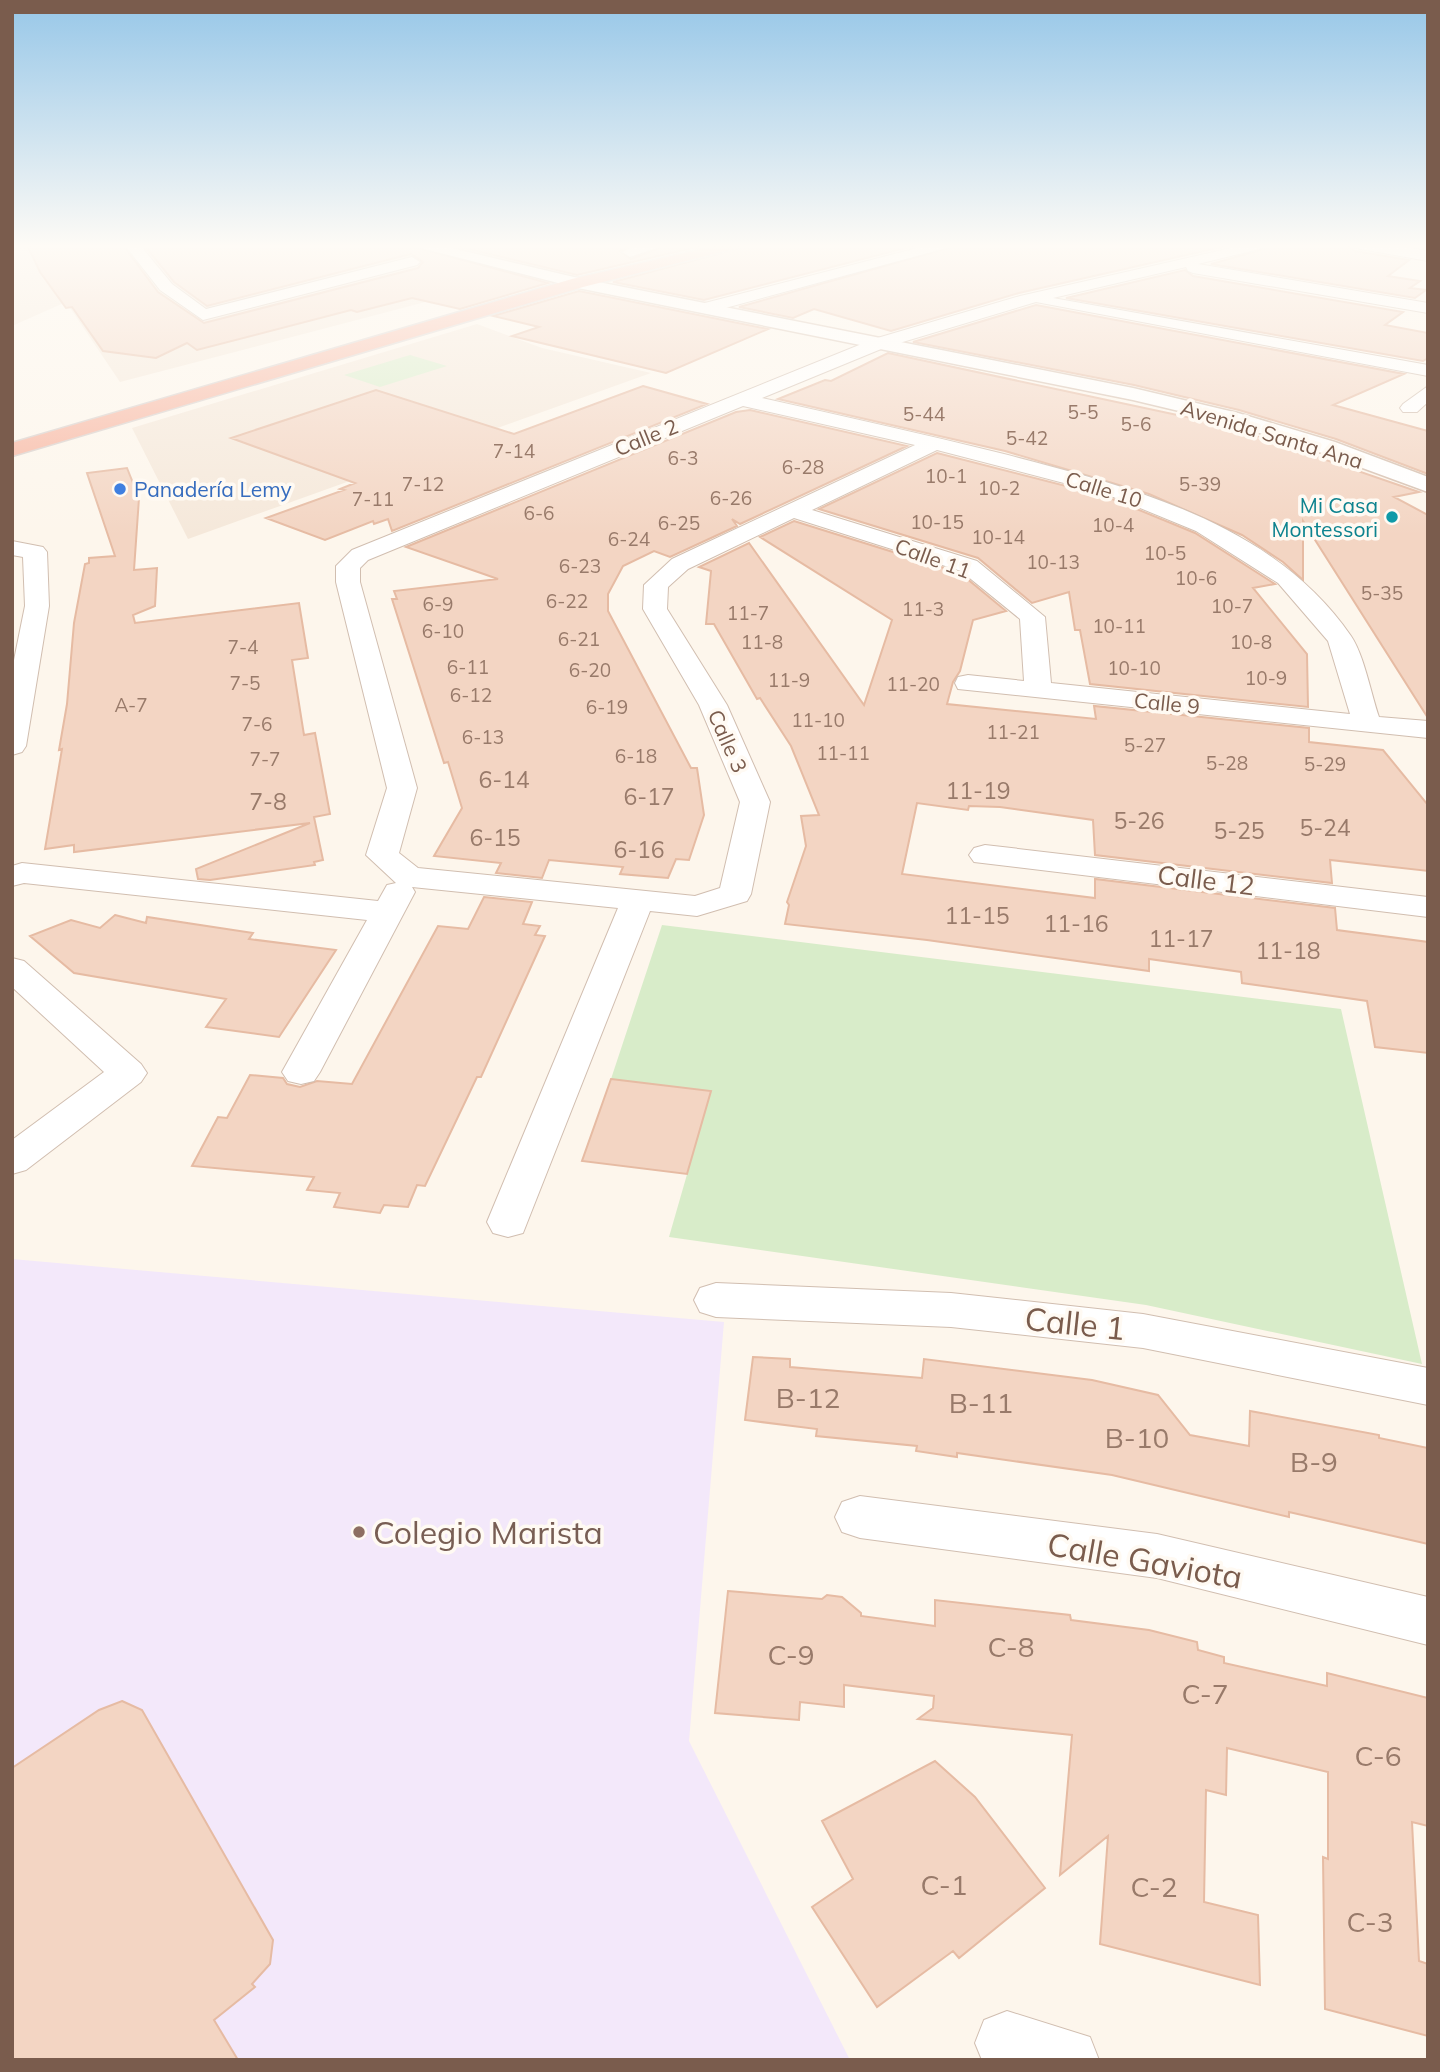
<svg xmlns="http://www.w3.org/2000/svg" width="1440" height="2072" viewBox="0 0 1440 2072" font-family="Mulish,sans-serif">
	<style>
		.residential { fill: #f5e8da }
		.education { fill: #f3e8fa }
		.green { fill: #d8ecc9 }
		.building { fill: #f3d5c3; stroke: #e6bba3; stroke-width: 2 }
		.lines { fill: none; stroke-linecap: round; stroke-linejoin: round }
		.street-casing { stroke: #d1beb0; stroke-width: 2 }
		.secondary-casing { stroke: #d6c0b0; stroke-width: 3 }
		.highway-casing { stroke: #dad1cd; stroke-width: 3 }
		.street { fill: #fff; fill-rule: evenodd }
		.secondary { fill: #fff; fill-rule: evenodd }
		.highway { fill: #f7b7a3; fill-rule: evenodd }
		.shop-dot { fill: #3f7fe0; stroke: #fffaf3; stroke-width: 2.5 }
		.culture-dot { fill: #0f9aa8; stroke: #fffaf3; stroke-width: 2.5 }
		.education-dot { fill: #8d6e63; stroke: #fffaf3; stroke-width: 2.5 }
		.labels { text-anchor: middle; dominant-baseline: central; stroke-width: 7; stroke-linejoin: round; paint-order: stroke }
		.far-number-label { font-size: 19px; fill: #987a6a }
		.far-street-label { font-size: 21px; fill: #7a5c4d; stroke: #fffaf3 }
		.far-shop-label { font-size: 21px; fill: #366cbe; stroke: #fffaf3; text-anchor: start }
		.far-culture-label { font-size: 21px; fill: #0d838f; stroke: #fffaf3; text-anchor: end }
		.number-label { font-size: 23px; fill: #987a6a }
		.street-label { font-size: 26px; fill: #7a5c4d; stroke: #fffaf3 }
		.near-number-label { font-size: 28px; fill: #987a6a }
		.near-street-label { font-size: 32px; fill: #7a5c4d; stroke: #fffaf3 }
		.near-education-label { font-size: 32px; fill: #785e54; stroke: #fffaf3; text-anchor: start }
	</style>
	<rect width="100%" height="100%" fill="#fdf6ec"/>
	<path class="residential" d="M647,244L120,382L66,302L12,326V245Z
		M477,324L542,348L651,373L188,539L132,428Z"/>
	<path class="education" d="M12,1259L724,1322L689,1741L850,2060H12Z"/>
	<path class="green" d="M410,355L447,366L380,387L344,375Z
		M662,925L1341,1009L1422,1364L1146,1305L669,1237L711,1091L611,1079Z"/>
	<path class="building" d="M52,244H122L158,292L204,323L418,268L423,262L411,254L207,306L174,282L143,244H403L548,283L460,309L412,298L357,312L351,310L197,350L187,343L156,358L103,351L72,307L66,308L40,272L28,247Z
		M448,244H633L620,251L631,259L670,244H710L577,275Z
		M755,244H921L704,300L613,282Z
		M963,244H1235L1019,293L891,331L814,309L793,318L739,307Z
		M1282,244H1345L1355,251L1409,260L1388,276L1420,281L1410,288L1426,290L1415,298L1211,264Z
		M1185,270L1193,276L1403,312L1385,325L1428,333V358L1423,361L1066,298Z
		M579,291L768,329L666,373L512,336L539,327L493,316Z
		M1036,305L1404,374L1333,405L1428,431V474L1336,439L1239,410L1134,385L913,342Z
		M888,353L1224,425L1419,492L1394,497L1428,515V718L1303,521V580L1283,562L1242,535L1149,494L1005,451L778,399L825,380L831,381Z
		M643,386L707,404L392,531L388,519L374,524L373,521L325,540L266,518L344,490L340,489L355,483L231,438L376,390L514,434Z
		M750,410L907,446L740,524L732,519L737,526L670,557L654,551L623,566L608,594V611L691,768H697L704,815L689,860L676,859L668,878L620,874L623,867L549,860L542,878L496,873L501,863L434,856L462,808L448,762L444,763L392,599H397L394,591L498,579L406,547L736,412Z
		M937,453L1105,496L1195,533L1275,584L1253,588L1307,654L1308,707L1090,684L1080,630H1075L1069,592L1032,603L978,558L819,509Z
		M127,468L139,498L134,570L157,568L155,606L133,615L135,623L299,603L308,658L292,660L304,735L315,733L330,814L314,817L323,860L314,862L315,865L210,880L198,879L196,869L310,823L74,852V845L45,849L62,749L59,750L67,704L74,623L85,564L89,563V558L115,556L87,473Z
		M794,521L960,573L1006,611L973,620L960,671L953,682L947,704L1096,719L1094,706L1309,728V742L1383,750L1428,805V871L1330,860L1332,883L1095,855L1093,820L1000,807L969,806L968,810L917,803L902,874L1095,898V879L1335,908L1337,930L1428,942V1053L1375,1047L1367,1001L1242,983L1241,972L1149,959V971L927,940L785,924L789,905L787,902L806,846L801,816L819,815L791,746L760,698L757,699L714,624H706L711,571L699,567L749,543L864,705L892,620L760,537Z
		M484,897L532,902L523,924L540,926L535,935L545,936L481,1077H477L425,1186L417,1185L408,1207L384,1205L380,1213L334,1207L340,1193L307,1190L314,1177L192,1166L218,1117L227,1118L250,1075L283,1078L287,1084L300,1087L317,1081L352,1084L438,926L468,929Z
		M115,915L146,923L147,917L253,933L249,939L336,950L279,1037L206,1027L226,999L74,973L30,936L71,920L100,928Z
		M611,1079L711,1091L687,1174L582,1161Z
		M753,1357L790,1359V1367L922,1378L924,1359L1092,1380L1158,1395L1190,1435L1249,1446L1250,1411L1379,1435V1438L1428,1448V1544L1289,1512V1517L1112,1475L957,1453V1457L916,1451L917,1446L816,1436L817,1429L745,1420Z
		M728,1591L822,1599L827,1595L842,1597L861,1613V1616L935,1626V1600L1070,1615L1071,1620L1149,1630L1197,1642L1198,1650L1224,1657V1663L1327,1686V1673L1428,1698V1826L1412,1822L1419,1961L1428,1964V2036L1325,2009L1323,1857L1328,1859V1772L1227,1748L1226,1795L1206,1790L1204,1902L1258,1915L1260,1985L1100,1944L1108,1836L1060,1875L1072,1735L918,1719L933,1708L934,1696L844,1685V1707L800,1702L799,1720L715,1713Z
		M122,1701L142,1710L273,1940L270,1964L252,1984L255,1987L214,2020L238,2060H12V1768L99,1710Z
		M935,1761L975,1797L1045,1888L959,1958L953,1951L877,2007L812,1907L853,1879L822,1821Z"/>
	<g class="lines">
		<defs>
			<path id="street" d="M124,244H139L172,284L206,309L412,257L420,262L417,265L203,320L160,290Z
				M641,244H668L630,257L622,252Z
				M933,244H961L707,313L699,308L701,304Z
				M1249,244H1280L1198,264L1428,303V313L1193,273L1188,271L1186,267L1053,298L1428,365V376L1036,302L886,347L762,398C842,416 923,434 1004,454C1130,487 1273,522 1351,636C1364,655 1371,694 1379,717L1428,721V738L958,689L955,683L958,677L968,675L1024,681L1020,619L961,571L794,518L688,569L668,587L667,609L727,705L770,802L751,894L747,901L697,916L650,911L523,1233L508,1237L493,1233L487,1222L618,908L412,887L415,892L320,1072L314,1081L301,1084L288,1081L282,1072L367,920L24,883L12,886V866L22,863L378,901L387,885L396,883L366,855L387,788L336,582V566L352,550L874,339L1020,296ZM743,406L915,445L672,559L644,585L643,609L699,705L740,802L720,888L695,896L418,868L399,853L417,788L360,582V568L368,560ZM937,450L1106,494L1196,531L1278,583L1328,641L1350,714L1051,683L1045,617L977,561L812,510Z
				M1348,244H1385L1428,251V261L1355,248Z
				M1428,386V402L1417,412H1403L1400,408L1403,404Z
				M12,541L43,547L47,552L49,606L26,746L22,752L12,755V670L25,606L23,557L12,555Z
				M985,845L1428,897V917L974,862L969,855L974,848Z
				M12,958L24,961L141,1064L147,1073L141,1082L26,1170L12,1174V1140L104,1072L12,987Z
				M716,1283L951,1293L1143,1314L1428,1368V1405L1143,1348L951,1327L716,1317L700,1312L694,1300L700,1288Z
				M860,1496L1157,1534L1428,1597V1645L1157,1578L860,1538L842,1532L835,1517L842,1502Z
				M1007,2011L1090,2037L1099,2060H982L975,2043L984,2020Z"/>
			<path id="secondary" d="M405,244H434L578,278L1133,388L1238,413L1335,442L1428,477V492L1319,452L1225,422L1133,400L578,288Z"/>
			<path id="highway" d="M724,244H753L583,287L12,456V443L572,279Z"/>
		</defs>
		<use href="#street" class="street-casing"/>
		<use href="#secondary" class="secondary-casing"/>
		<use href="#highway" class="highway-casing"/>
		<use href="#street" class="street"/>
		<use href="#secondary" class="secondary"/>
		<use href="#highway" class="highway"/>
	</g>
	<linearGradient id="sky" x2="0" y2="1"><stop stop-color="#97c7e8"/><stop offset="0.46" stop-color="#fefbf6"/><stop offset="1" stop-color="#fefbf6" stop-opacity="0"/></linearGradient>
	<rect width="1440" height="535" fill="url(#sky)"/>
	<circle class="shop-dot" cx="120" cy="489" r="7"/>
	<circle class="culture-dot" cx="1392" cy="517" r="7"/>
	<circle class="education-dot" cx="359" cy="1532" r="7"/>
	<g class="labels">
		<g class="far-number-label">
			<text x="1083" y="412">5-5</text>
			<text x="924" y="414">5-44</text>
			<text x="1136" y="424">5-6</text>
			<text x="1027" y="438">5-42</text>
			<text x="514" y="451">7-14</text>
			<text x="683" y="458">6-3</text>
			<text x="803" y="467">6-28</text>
			<text x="946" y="476">10-1</text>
			<text x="423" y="484">7-12</text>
			<text x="1200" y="484">5-39</text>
			<text x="999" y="488">10-2</text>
			<text x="731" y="498">6-26</text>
			<text x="373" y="499">7-11</text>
			<text x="539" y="513">6-6</text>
			<text x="937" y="522">10-15</text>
			<text x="679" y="523">6-25</text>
			<text x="1113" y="525">10-4</text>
			<text x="998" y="537">10-14</text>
			<text x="629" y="539">6-24</text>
			<text x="1165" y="553">10-5</text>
			<text x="1053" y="562">10-13</text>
			<text x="580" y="566">6-23</text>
			<text x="1196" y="578">10-6</text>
			<text x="1382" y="593">5-35</text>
			<text x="567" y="601">6-22</text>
			<text x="438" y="604">6-9</text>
			<text x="1232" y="606">10-7</text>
			<text x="923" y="609">11-3</text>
			<text x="748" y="613">11-7</text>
			<text x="1119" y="626">10-11</text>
			<text x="443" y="631">6-10</text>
			<text x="579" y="639">6-21</text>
			<text x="762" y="642">11-8</text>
			<text x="1251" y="642">10-8</text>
			<text x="243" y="647">7-4</text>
			<text x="468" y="667">6-11</text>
			<text x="1134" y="668">10-10</text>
			<text x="590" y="670">6-20</text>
			<text x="1266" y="678">10-9</text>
			<text x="789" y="680">11-9</text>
			<text x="245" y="683">7-5</text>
			<text x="913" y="684">11-20</text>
			<text x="471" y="695">6-12</text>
			<text x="131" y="705">A-7</text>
			<text x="607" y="707">6-19</text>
			<text x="818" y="720">11-10</text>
			<text x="257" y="724">7-6</text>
			<text x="1013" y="732">11-21</text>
			<text x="483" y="737">6-13</text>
			<text x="1145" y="745">5-27</text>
			<text x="843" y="753">11-11</text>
			<text x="636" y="756">6-18</text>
			<text x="265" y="759">7-7</text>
			<text x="1227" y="763">5-28</text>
			<text x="1325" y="764">5-29</text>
		</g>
		<g class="far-street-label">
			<text transform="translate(1272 434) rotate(17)">Avenida Santa Ana</text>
			<text transform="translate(646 437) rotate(-22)">Calle 2</text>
			<text transform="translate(1104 489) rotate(17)">Calle 10</text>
			<text transform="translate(933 558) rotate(20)">Calle 11</text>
			<text transform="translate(1167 703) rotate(6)">Calle 9</text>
			<text transform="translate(728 741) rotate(66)">Calle 3</text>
		</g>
		<g class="far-shop-label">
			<text x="134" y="489">Panadería Lemy</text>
		</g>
		<g class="far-culture-label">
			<text x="1378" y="505">Mi Casa<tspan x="1378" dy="24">Montessori</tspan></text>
		</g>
		<g class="number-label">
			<text x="504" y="779">6-14</text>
			<text x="978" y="790">11-19</text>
			<text x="649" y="796">6-17</text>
			<text x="268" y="801">7-8</text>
			<text x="1139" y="820">5-26</text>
			<text x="1325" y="827">5-24</text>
			<text x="1239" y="830">5-25</text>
			<text x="495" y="837">6-15</text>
			<text x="639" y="849">6-16</text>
			<text x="977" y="915">11-15</text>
			<text x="1076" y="923">11-16</text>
			<text x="1181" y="938">11-17</text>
			<text x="1288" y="950">11-18</text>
		</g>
		<g class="street-label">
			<text transform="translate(1206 880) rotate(7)">Calle 12</text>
		</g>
		<g class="near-number-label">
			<text x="808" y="1397">B-12</text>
			<text x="981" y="1402">B-11</text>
			<text x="1137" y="1437">B-10</text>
			<text x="1314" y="1461">B-9</text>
			<text x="1011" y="1646">C-8</text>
			<text x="791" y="1654">C-9</text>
			<text x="1205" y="1693">C-7</text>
			<text x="1378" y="1755">C-6</text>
			<text x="944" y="1884">C-1</text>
			<text x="1154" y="1886">C-2</text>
			<text x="1370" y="1921">C-3</text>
		</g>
		<g class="near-street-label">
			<text transform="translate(1075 1323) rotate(6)">Calle 1</text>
			<text transform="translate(1145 1560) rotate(10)">Calle Gaviota</text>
		</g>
		<g class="near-education-label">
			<text x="373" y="1532">Colegio Marista</text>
		</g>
	</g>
	<rect width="1440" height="2072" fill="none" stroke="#7a5c4d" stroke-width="28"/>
</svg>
